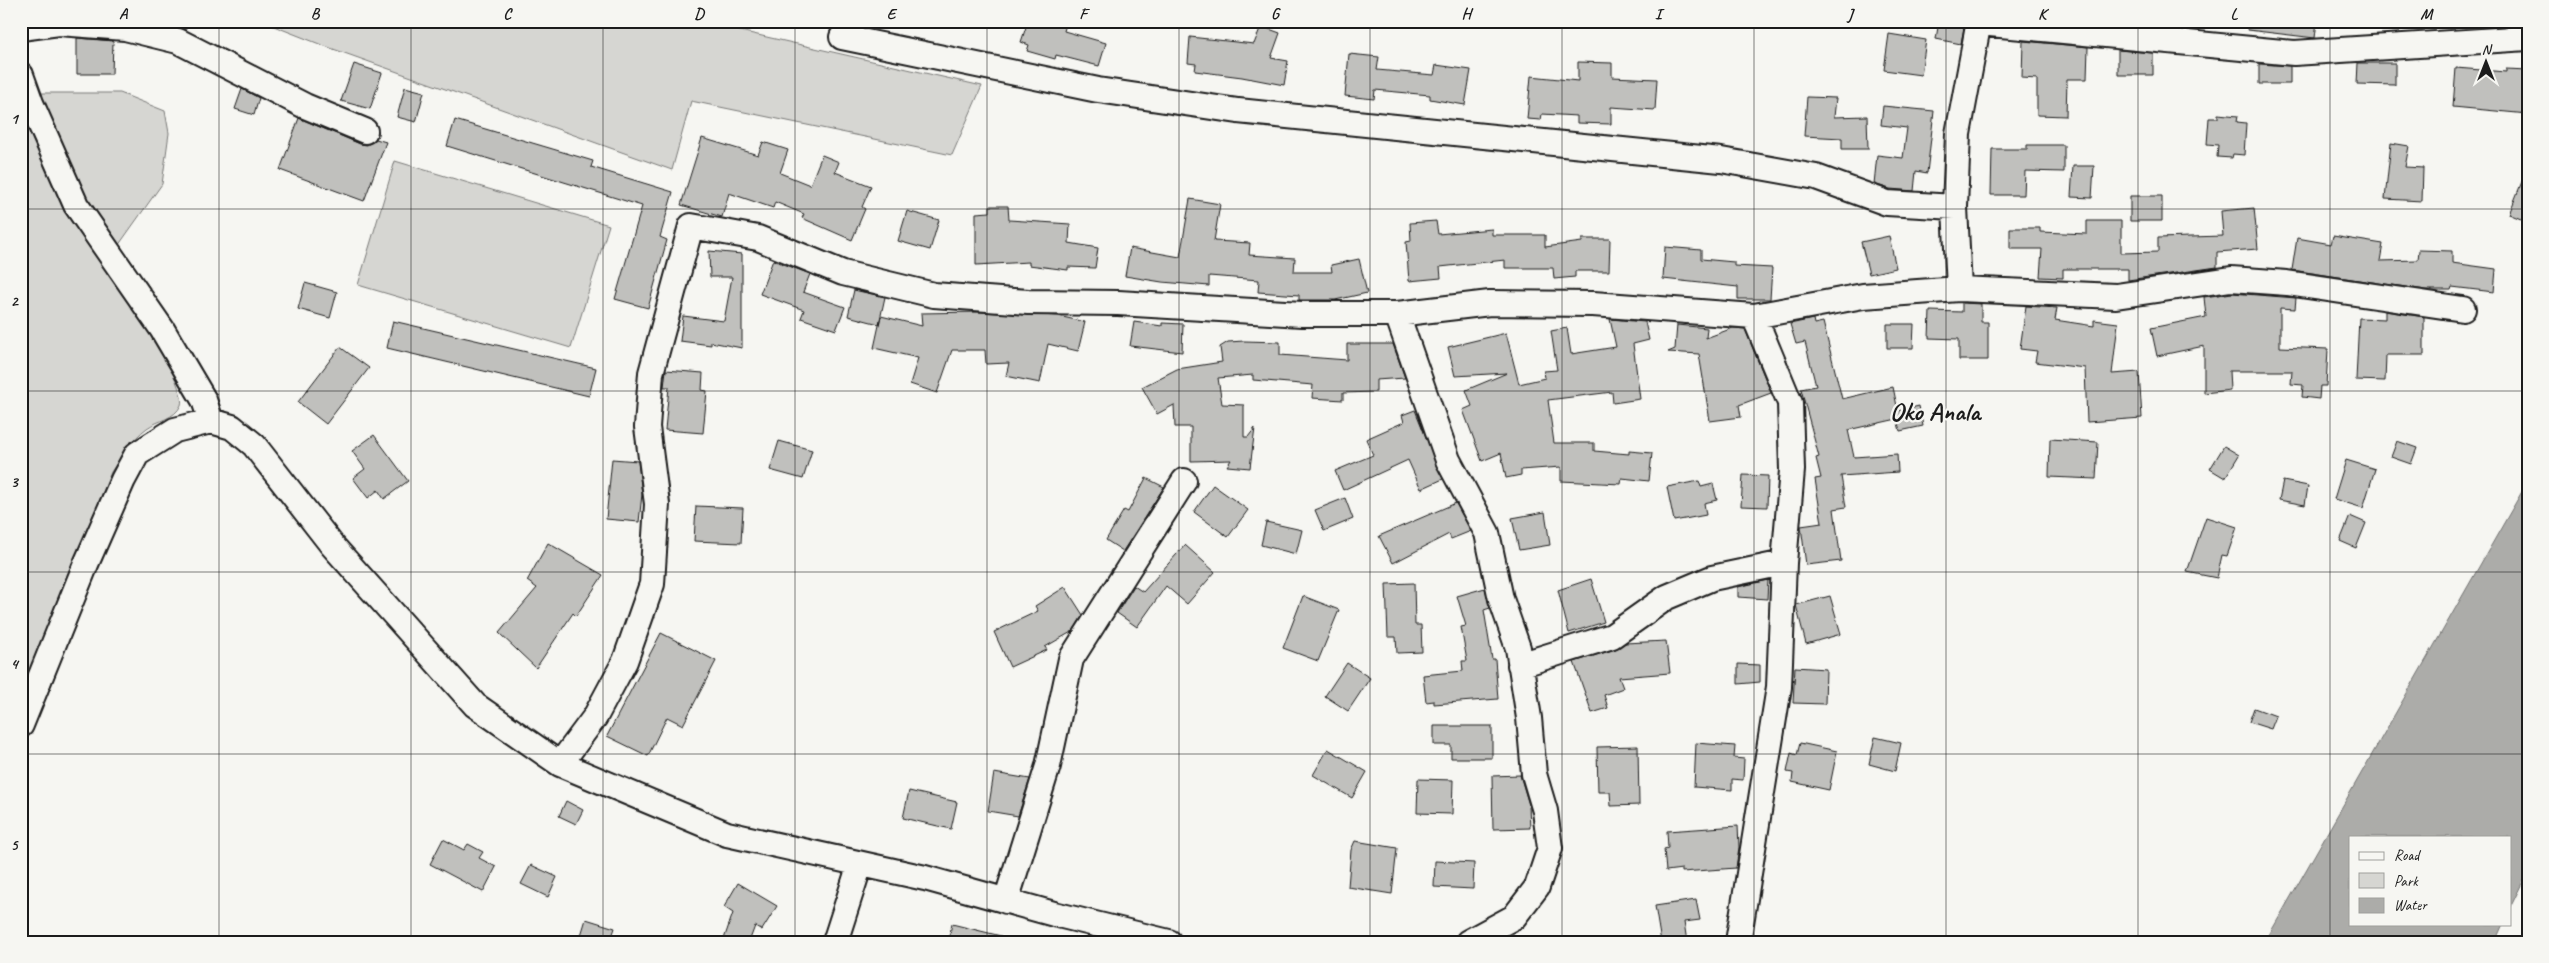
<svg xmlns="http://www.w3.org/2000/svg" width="2549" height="963" viewBox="0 0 2549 963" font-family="Caveat,sans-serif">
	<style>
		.green { fill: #d6d6d2; stroke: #797977 }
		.water { fill: #acaca9; stroke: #727271 }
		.building { fill: #c0c0bd; stroke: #1c1c1c }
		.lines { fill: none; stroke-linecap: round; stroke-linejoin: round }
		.minor-casing { stroke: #1c1c1c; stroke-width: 28 }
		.minor { stroke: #f6f6f2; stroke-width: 24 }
		.grid { fill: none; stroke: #1c1c1c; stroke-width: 1; stroke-opacity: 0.55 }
		.labels { text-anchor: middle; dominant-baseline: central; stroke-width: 4.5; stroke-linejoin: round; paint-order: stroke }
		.quarter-label { font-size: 26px; font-weight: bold; fill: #1c1c1c; stroke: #f6f6f2 }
		.neatline { fill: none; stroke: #1c1c1c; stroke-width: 2 }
		.grid-label { font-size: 16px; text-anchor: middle; font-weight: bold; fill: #1c1c1c }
	</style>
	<rect width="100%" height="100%" fill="#f6f6f2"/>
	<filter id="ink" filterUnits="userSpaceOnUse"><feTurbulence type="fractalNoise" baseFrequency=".02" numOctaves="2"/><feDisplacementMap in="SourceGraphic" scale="10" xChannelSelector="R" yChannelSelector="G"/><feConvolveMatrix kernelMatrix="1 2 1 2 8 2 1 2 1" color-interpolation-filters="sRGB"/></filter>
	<g filter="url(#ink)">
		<path class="green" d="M261,21H696L982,86L952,155L691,101L672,170L322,45Z
			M36,93H120L165,111L169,133L162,184L118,246L82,199Z
			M21,101C42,138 192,382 181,405C175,419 158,420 147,428C132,439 121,457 111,472L21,694Z
			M395,161L609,225L571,348L358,285Z"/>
		<path class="water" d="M2528,481V871L2510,908V837H2350V924H2503L2495,942H2265Z"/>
		<path class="building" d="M1028,21H1067L1064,31L1106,43L1099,66L1056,55L1055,59L1027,51L1029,45L1021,42Z
			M1939,21H1965L1961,44L1936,39Z
			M2249,21H2317L2315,38L2248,30Z
			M1261,26L1280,33L1271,58L1288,61L1284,85L1242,77L1195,71L1196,64L1188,63L1190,37L1254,44Z
			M1889,34L1926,40L1921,75L1884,70Z
			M77,38L113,41L112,74H77Z
			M2023,41L2088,47L2087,79H2067L2066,116L2037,115V79L2022,78Z
			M2118,50L2153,53V75H2118Z
			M1349,54L1379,57L1377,70L1434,75L1436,65L1471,70L1465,105L1430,99V95L1375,90L1374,99L1345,96Z
			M1578,62L1612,63V77L1657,79L1655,110L1611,107V124L1577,123V116L1542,114L1541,120L1527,119L1531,76L1578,81Z
			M2358,63H2395V85L2357,84Z
			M354,64L382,73L370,109L341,101Z
			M2259,64L2290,66V84H2259Z
			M2456,68L2506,72V69L2528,70V114L2453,107Z
			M405,87L424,92L416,122L397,117Z
			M242,89L259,98L254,115L235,109Z
			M1807,97L1836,98L1834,117L1867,116L1868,149H1842V138L1804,136Z
			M1883,106L1934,111L1927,173L1916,171L1914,191L1890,189L1874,184L1877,155L1903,158L1907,128L1881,125Z
			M2218,114L2238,116L2237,122L2246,123L2244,155L2233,154L2232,158L2217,157L2218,145L2207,144L2209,118H2218Z
			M299,118L360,144L367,145L376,139L386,142L364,201L280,170Z
			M455,120L593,161L591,167L673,192L660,237L667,240L648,308L615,299L642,206L447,146Z
			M702,138L758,155L763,142L788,150L780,173L810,185L822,155L839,162L835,172L871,186L862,207L865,209L852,240L802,218L804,214L775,202L773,208L729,193L722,217L681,205Z
			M2391,143L2409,146L2405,167L2423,168L2422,201L2385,199Z
			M2027,145H2064V172L2025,171L2024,195H1991L1992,149H2027Z
			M2073,166H2094L2092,198L2071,197Z
			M2527,169H2528V222L2509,214Z
			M2130,196H2162V221H2130Z
			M1190,199L1220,204L1214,241L1250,243L1249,255L1295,258L1294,272H1332L1331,265L1359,259L1367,293L1335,300H1299V295L1258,292L1259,280L1209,276V286L1162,282L1125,276L1130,248L1180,257Z
			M990,206H1008L1009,220L1070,224L1069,243L1098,248L1095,268L1068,267V270L1029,265V262L976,265V213L990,212Z
			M2254,208L2258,249L2217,252V267L2128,280V269H2063V278L2040,277L2042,249H2010V228H2040V232L2087,234V221H2121V253L2158,252V238L2223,236L2221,211Z
			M907,211L939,220L930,250L898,241Z
			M1436,221L1438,234L1492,229V235H1545V247L1582,242V239H1610L1609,271H1575V277L1554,279L1553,268H1505V260L1440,267L1441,278L1409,281L1406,242L1411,241L1410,223Z
			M1889,236L1896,268L1869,274L1861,242Z
			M2333,236L2383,244L2380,261L2418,260L2419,250L2452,251V263L2496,269L2494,292L2452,287L2451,290H2426L2292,270L2297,238L2331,244Z
			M1665,247L1701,250V259L1734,262V266L1772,268L1770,299H1738V287L1663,279Z
			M709,251L742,254V348L711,342V345L680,341L683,316L724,321L732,277H710Z
			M773,260L810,274L803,292L845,307L836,330L801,318L804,310L760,294Z
			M305,283L337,292L330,318L298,309Z
			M854,290L885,297L879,324L848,316Z
			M2232,293L2296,298L2295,309L2280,308V347L2328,349L2326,386H2320L2319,399L2302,397L2303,385L2291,384L2292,371H2229L2230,390L2204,393V346L2157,356L2151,328L2206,317L2204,297Z
			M1962,303L1981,304V322H1988V360H1959V339L1929,338L1930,311L1962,312Z
			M2026,306L2057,308L2055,320L2094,326V320L2118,323L2112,374L2139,372L2142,418L2087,422L2085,368L2035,362L2037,351L2020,349Z
			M2385,311L2424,317V355H2386L2385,381L2356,380L2359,318L2385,319Z
			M980,312L1058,316L1085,322L1078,351L1048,344L1040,383L1006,376L1009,363L986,364L985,350H952L937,393L910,384L918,358L874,348L881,316L922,326L921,313Z
			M1610,319L1645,322L1649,340L1633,344L1640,399L1613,403L1612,392L1548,400L1554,443H1594V451L1629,454V451L1652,453L1649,481L1622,478L1621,484L1561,481V467L1521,470V475L1506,478L1501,453L1482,461L1463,410L1472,406L1466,390L1507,373L1455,376L1448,347L1506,333L1519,384L1545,378L1544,371L1557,370L1551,331L1567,328L1571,354L1616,347Z
			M1813,319L1814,324L1823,322L1842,399L1893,387L1898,411L1919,406L1923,426L1900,431L1897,419L1848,430L1854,457L1897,454L1898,472L1841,476L1846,507L1834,509L1841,561L1806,565L1801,526L1822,523L1815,479L1821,478L1816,458L1819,457L1801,389L1816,386L1805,342L1796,344L1790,324Z
			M393,321L596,368L589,396L387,348Z
			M1134,322L1162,326V323L1183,324L1182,352L1130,346Z
			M1887,324H1914L1913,348H1887Z
			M1677,325L1707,328L1706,338L1733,328L1745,329L1771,393L1739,405L1741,417L1710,421L1699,354L1668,352L1675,349Z
			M1244,341L1280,342V355L1347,360V344H1393L1405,378L1376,380V392L1343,393V400L1312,398L1313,385L1253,380V375L1218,378L1222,404L1244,405V437H1248L1255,428L1250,468L1227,466L1231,460L1191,461V427H1175L1174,405L1157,414L1142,387L1177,369L1222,362L1220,347L1228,342Z
			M340,347L369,368L326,424L298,402Z
			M666,370L703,373L702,390L707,391L703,433L665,430L669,387H664Z
			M1415,410L1443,479L1421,489L1408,460L1343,490L1335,471L1373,455L1366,439L1404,422L1402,415Z
			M374,435L408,481L384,499L378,490L368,498L353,478L365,469L352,451Z
			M2050,439L2098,442L2096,479L2049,477Z
			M779,441L812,450L803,479L770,470Z
			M2397,441L2417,448L2411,464L2391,457Z
			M2224,446L2239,455L2225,478L2210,469Z
			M612,459L638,461L642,494L639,522L606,519Z
			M2346,460L2375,469L2363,508L2334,499Z
			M1743,475L1768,476L1767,507L1741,506Z
			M1146,478L1164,487L1123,551L1106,540L1124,510L1128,512Z
			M1699,481L1701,487L1713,484L1717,500L1704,503L1706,515L1674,521L1667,487Z
			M2283,481L2308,486L2305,505L2279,500Z
			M1213,485L1248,510L1228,537L1194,512Z
			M1345,498L1353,519L1324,531L1315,510Z
			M1456,503L1471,531L1451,539L1449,534L1393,563L1379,536Z
			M696,506L743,508L741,543L694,541Z
			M1545,512L1550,545L1519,550L1512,518Z
			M2350,516L2366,523L2356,548L2340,541Z
			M2206,517L2237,527L2227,556L2222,555L2217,578L2187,572Z
			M1266,522L1302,530L1296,554L1261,545Z
			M548,543L603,575L576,616L573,613L536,668L499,633L537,588L527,581Z
			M1185,545L1215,572L1187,604L1166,586L1137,627L1117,613L1134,586L1143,592Z
			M1591,579L1604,622L1569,633L1558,590Z
			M1768,580L1767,599L1738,597V587Z
			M1414,583L1415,625H1421L1422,652L1397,653L1396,637H1388L1386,584Z
			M1065,587L1083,615L1073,631L1045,647L1047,650L1010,667L994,632L1038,611L1035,606Z
			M1485,588L1490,608L1484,610L1492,659H1495L1498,699L1434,704V701L1426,702L1423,675L1463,671L1462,661H1467L1461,627L1466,626L1457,596Z
			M1303,596L1339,610L1318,661L1283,648Z
			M1830,596L1841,634L1806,644L1796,605Z
			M661,633L716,661L683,725L667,717L648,756L607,736Z
			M1666,641L1670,673L1619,677L1623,688L1604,695L1608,708L1592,713L1574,662L1616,649L1625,643Z
			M1347,663L1370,678L1348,711L1325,696Z
			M1738,664L1760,665V682L1738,684Z
			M1795,667L1826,669L1825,704L1793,703Z
			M2254,708L2276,716L2271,729L2249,722Z
			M1434,726H1492V758H1451V745H1434Z
			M1875,737L1901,743L1895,771L1869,764Z
			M1696,743L1735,746L1734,758L1744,759L1743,780L1732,779V790L1694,787Z
			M1800,743L1837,751L1829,790L1792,782L1793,773L1787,772L1791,753L1797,755Z
			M1638,746L1639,805L1611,806L1610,792H1598L1597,747Z
			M1328,749L1367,772L1352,798L1313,775Z
			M994,773L1030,779L1018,816L988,811Z
			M1520,775L1529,805L1530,828L1493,829L1492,776Z
			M1418,779L1453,780L1452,814L1417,813Z
			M909,791L957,802L951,829L903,818Z
			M566,801L583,810L576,824L559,816Z
			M1738,826L1739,847L1736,868L1682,872V869L1666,871L1664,849L1668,848L1667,831Z
			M443,839L464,850L468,844L483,852L479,858L496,867L483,892L430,864Z
			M1355,841L1397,848L1392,894L1348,887L1351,850Z
			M1435,861L1474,863L1473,889L1434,887Z
			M531,865L557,877L548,897L521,884Z
			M738,883L777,906L762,930L755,926L749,942H723L733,913L724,907Z
			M1696,900L1700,920L1684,922L1687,942H1661L1655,906Z
			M586,919L615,928L610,942H579Z
			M952,924L1001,936L1000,942H948Z"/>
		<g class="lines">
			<defs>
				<path id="minor" d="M1979,23L2294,53L2528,38
					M21,28L59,23L125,28L178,41L305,106L365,131
					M842,37L1098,90L1238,111L1721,160L1816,177L1887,203L1955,207
					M21,75L31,103L76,205L162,329L204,400L211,421
					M1959,289L1955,207L1958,134L1979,21
					M1397,314L1448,460L1487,533L1501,599L1518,648L1529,718L1534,774L1545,811L1550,848L1537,887L1514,917L1468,942
					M1520,665L1612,636L1667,597L1712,578L1784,563
					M21,725L86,564L123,480L137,454L175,430L211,421L232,427L254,445L332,545L475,705L560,764L727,834L925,878L1054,914L1169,942
					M560,764L595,717L625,661L652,584L657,504L647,427L651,373L691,226L758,238L843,273L934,295L1028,302L1118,303L1302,314H1397L1490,303L1593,304L1754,316L1863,296L1959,289L2116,296L2231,279L2287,283L2463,309
					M1006,901L1048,766L1071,659L1184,481
					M835,942L860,864
					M1738,942L1779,687L1784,563L1792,470L1790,403L1754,316"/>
			</defs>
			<use href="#minor" class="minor-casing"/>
			<use href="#minor" class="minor"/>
		</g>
	</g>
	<path class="grid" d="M219,21V942M411,21V942M603,21V942M795,21V942M987,21V942M1179,21V942M1370,21V942M1562,21V942M1754,21V942M1946,21V942M2138,21V942M2330,21V942M21,209H2528M21,391H2528M21,572H2528M21,754H2528"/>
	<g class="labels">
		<g class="quarter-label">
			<text x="1935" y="411">Oko Anala</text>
		</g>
	</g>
	<rect width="2549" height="963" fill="none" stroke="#f6f6f2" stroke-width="55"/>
	<rect x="2349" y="836" width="162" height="90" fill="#f6f6f2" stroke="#9f9f9c"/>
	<rect x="2359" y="852" width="25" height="8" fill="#f6f6f2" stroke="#9f9f9c"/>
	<text x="2394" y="860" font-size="15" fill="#1c1c1c">Road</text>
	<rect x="2359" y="873" width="25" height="15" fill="#d6d6d2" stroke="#9f9f9c"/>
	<text x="2394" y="886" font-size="15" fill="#1c1c1c">Park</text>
	<rect x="2359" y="898" width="25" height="15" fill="#acaca9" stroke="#9f9f9c"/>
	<text x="2394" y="910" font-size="15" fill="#1c1c1c">Water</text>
	<g transform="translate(2486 62)" stroke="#f6f6f2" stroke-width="4" paint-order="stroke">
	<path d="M0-4L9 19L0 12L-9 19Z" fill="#1c1c1c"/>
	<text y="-8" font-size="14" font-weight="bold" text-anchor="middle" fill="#1c1c1c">N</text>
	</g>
	<rect x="28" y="28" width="2494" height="908" class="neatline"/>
	<g class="grid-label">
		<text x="123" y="19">A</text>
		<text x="315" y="19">B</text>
		<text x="507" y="19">C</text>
		<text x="699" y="19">D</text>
		<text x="891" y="19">E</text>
		<text x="1083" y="19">F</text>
		<text x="1275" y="19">G</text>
		<text x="1466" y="19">H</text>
		<text x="1658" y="19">I</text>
		<text x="1850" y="19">J</text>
		<text x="2042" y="19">K</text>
		<text x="2234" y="19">L</text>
		<text x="2426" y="19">M</text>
		<text x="14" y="124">1</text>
		<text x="14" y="306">2</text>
		<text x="14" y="487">3</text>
		<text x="14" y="669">4</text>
		<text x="14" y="850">5</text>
	</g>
</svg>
